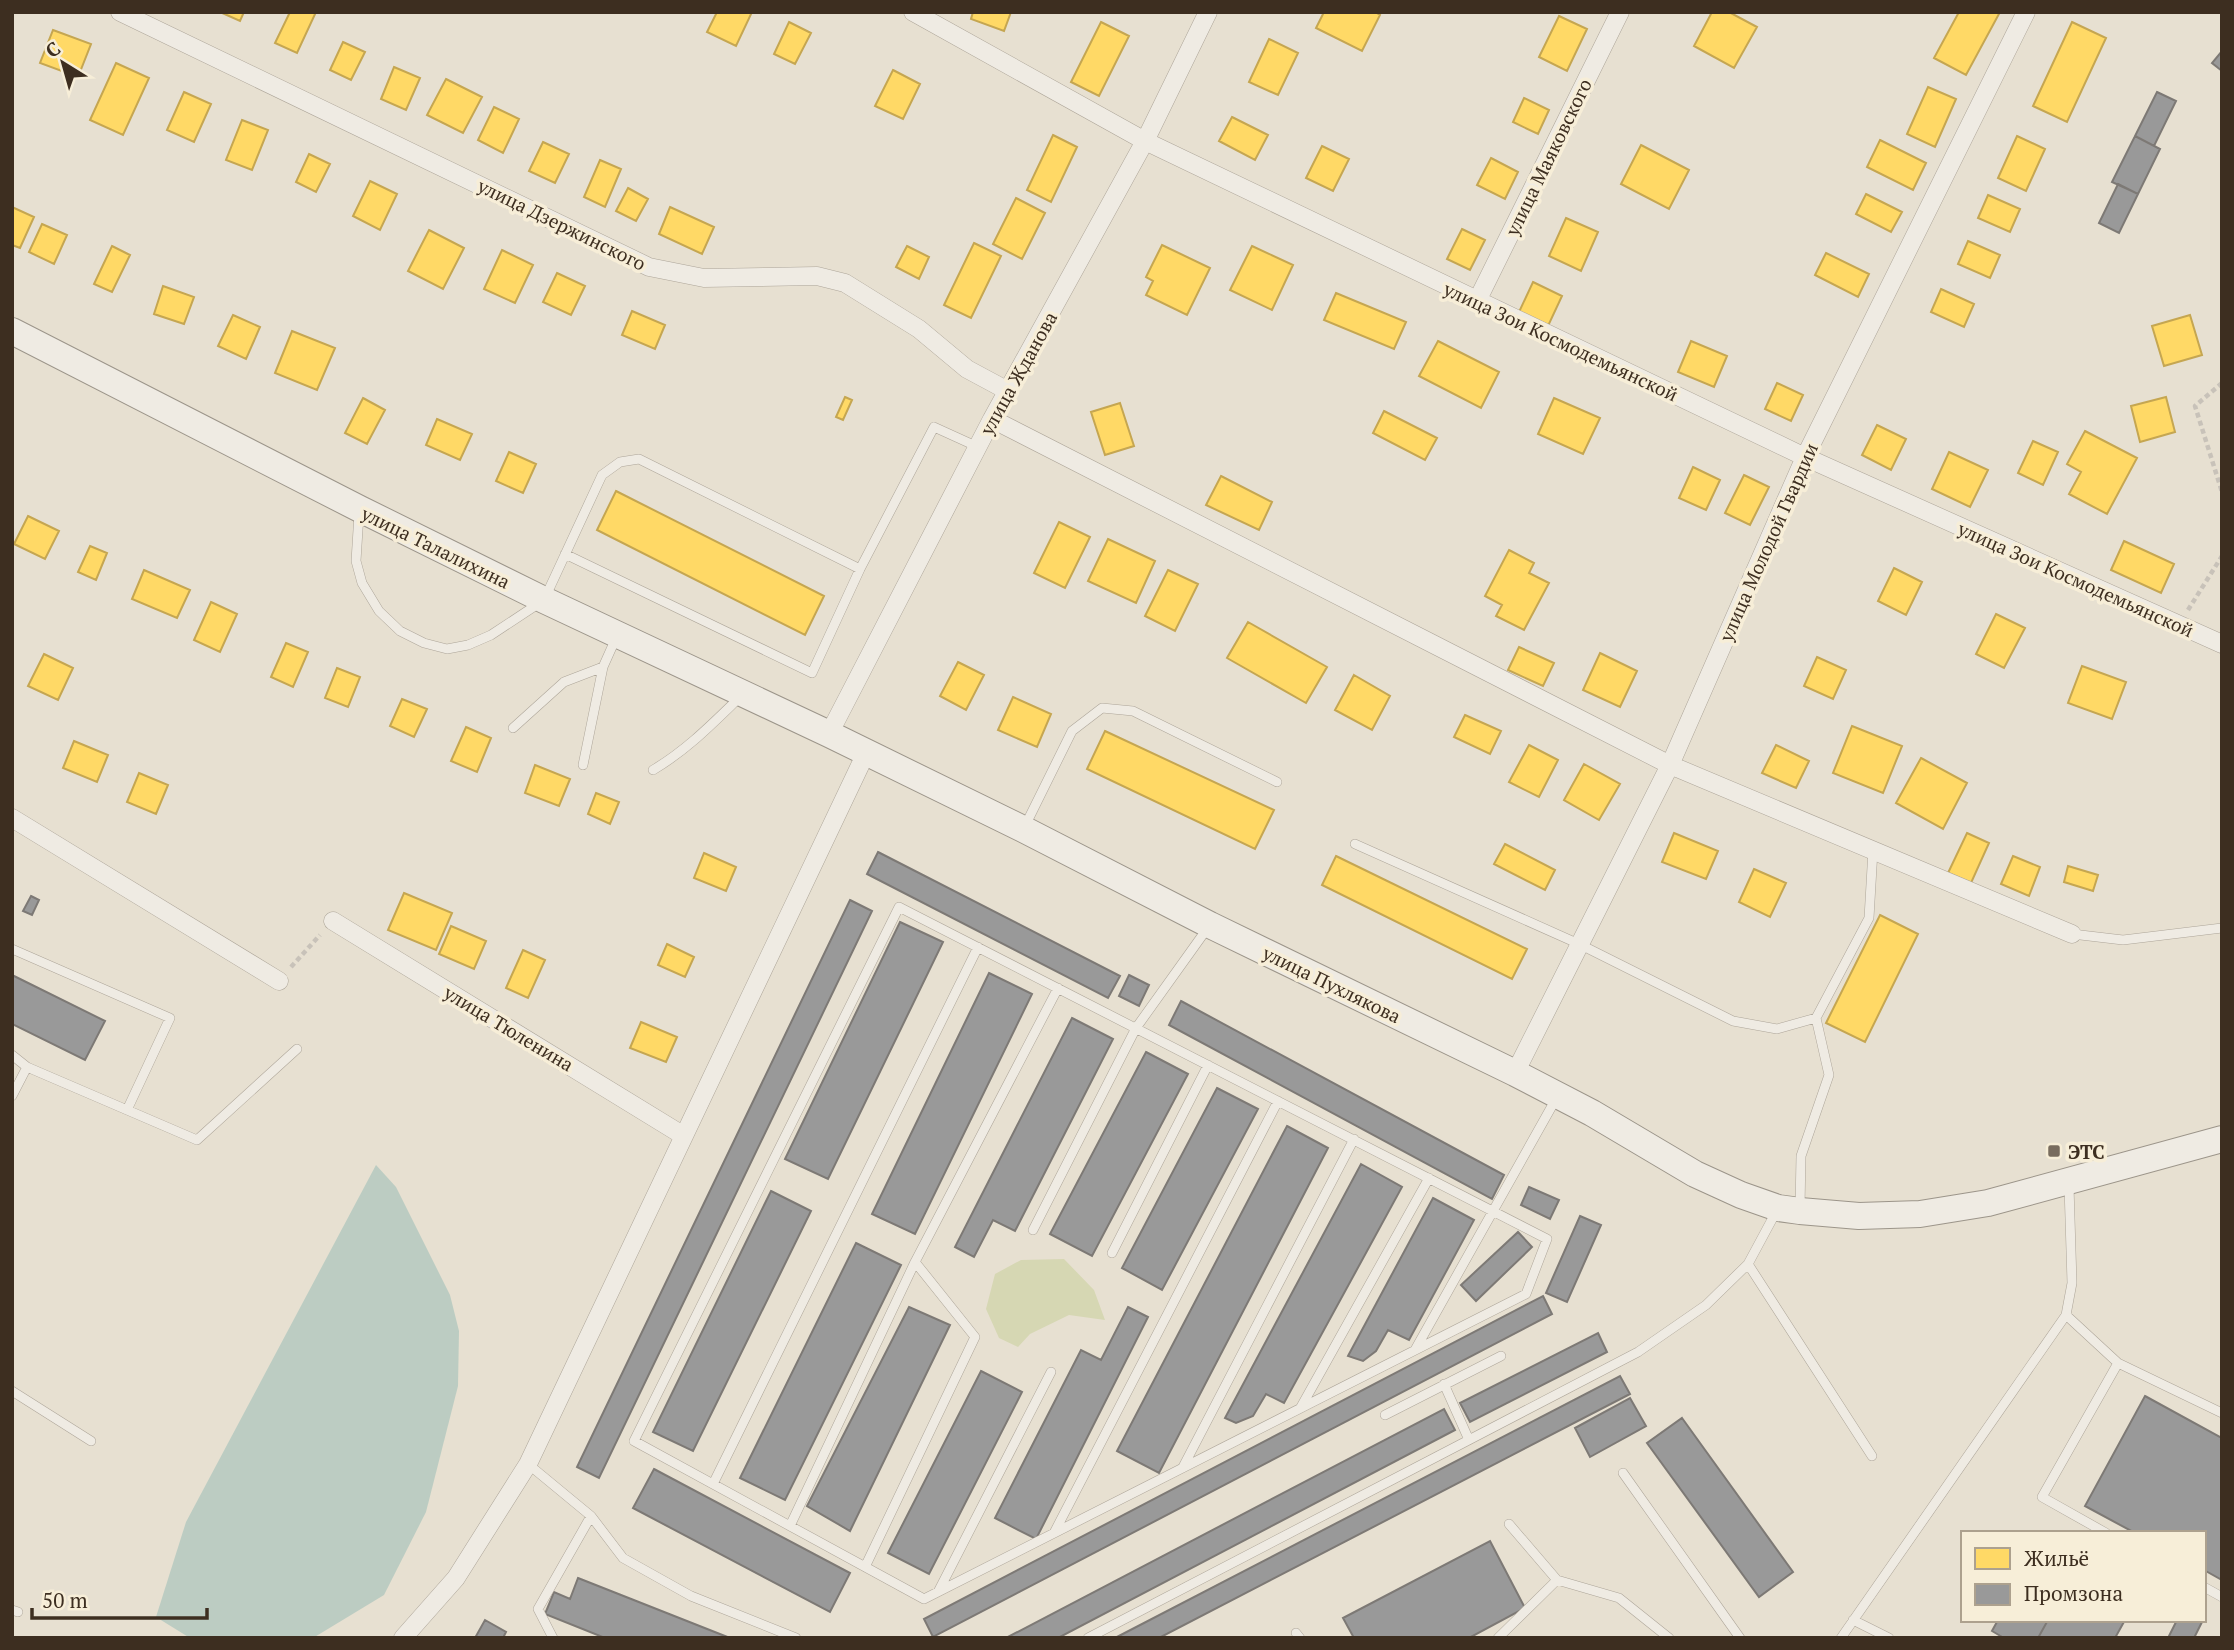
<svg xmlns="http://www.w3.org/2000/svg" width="2234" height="1650" viewBox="0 0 2234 1650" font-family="'PT Serif',serif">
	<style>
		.green { fill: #d6d7b3 }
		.water { fill: #bcccc2 }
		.homes { fill: #ffd966; stroke: #c5a651; stroke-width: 2 }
		.industry { fill: #999; stroke: #7d7975; stroke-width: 2 }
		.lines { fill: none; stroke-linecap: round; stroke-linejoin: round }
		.lane-casing { stroke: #ada599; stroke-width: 10 }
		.street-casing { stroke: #ada599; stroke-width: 19 }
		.secondary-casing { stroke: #9c958a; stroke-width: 28 }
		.path { stroke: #c8c2b9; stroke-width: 4.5; stroke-dasharray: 5 3.5; stroke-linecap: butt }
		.lane { stroke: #efebe3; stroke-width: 9 }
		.street { stroke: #efebe3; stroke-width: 18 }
		.secondary { stroke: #efebe3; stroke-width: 26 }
		.poi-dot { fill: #786c5e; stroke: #f7eed8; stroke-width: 2.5 }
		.labels { text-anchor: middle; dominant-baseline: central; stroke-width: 7; stroke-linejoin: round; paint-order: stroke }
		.street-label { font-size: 19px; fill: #3d2e20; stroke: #f7eed8 }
		.poi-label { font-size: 19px; font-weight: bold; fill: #3d2e20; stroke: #f7eed8; text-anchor: start }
	</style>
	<rect width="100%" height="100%" fill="#e7e0d1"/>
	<path class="green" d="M1064,1259L1094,1290L1105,1320L1069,1315L1030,1334L1018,1347L999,1338L986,1309L995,1274L1021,1260Z"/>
	<path class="water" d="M376,1165L396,1187L450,1295L459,1331L458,1386L426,1512L384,1595L313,1638H190L156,1617L186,1522Z"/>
	<path class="homes" d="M220,12H244L240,21Z
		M290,12H316L297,53L275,43Z
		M717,12H752L736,46L707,32Z
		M973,12H1011L1004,31L971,19Z
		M1324,12H1375L1380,15L1362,51L1316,28Z
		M1712,12H1729L1757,27L1734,68L1694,46Z
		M1959,12H2000L1966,75L1934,58Z
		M1559,16L1587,29L1567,71L1539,57Z
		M789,22L811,33L795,64L774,54Z
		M1101,22L1129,36L1099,96L1071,82Z
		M2072,22L2106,38L2067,122L2033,106Z
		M53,30L91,44L78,77L40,63Z
		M1269,39L1298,53L1278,95L1249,82Z
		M343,42L365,52L351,80L330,70Z
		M116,63L149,78L123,135L90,120Z
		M394,67L420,78L406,110L381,99Z
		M893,70L920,84L903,119L875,106Z
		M446,79L482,97L463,133L427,115Z
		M1928,87L1956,99L1935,147L1907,134Z
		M184,92L211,104L194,142L167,130Z
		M1524,98L1549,110L1538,134L1513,122Z
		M494,107L519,119L503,153L478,140Z
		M1232,117L1268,135L1255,160L1219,141Z
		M242,120L268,130L252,170L226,160Z
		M1053,135L1077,147L1051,202L1027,190Z
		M2017,136L2045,149L2026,191L1998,178Z
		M1880,140L1926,163L1913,190L1867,167Z
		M543,142L569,154L555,183L529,171Z
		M1641,145L1689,170L1669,209L1621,184Z
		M1322,146L1349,159L1333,191L1306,178Z
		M309,154L330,164L316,192L296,182Z
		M1491,158L1518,172L1505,199L1477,185Z
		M600,160L621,169L605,207L584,197Z
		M370,181L397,194L380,230L353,216Z
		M628,188L648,199L636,221L616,211Z
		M1866,194L1902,212L1891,232L1856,214Z
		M1988,195L2020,209L2010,232L1978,218Z
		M1016,198L1045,213L1022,259L993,244Z
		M12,207L34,217L20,248L12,245Z
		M670,207L714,227L702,254L659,234Z
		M1566,218L1598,232L1581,271L1549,256Z
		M42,224L67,235L54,264L29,252Z
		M1462,229L1485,240L1470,270L1447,259Z
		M429,230L464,248L443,289L408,271Z
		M1968,241L2000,255L1990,278L1958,264Z
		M974,243L1001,256L971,318L944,305Z
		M1162,245L1210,268L1187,315L1146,295L1153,281L1146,277Z
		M112,246L130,255L112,292L94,284Z
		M907,246L929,257L919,279L896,267Z
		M1252,246L1293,265L1272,310L1230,290Z
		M502,250L533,265L515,303L484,289Z
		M1826,253L1869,274L1858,297L1815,275Z
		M557,273L585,286L571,315L543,302Z
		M1533,282L1562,296L1548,326L1519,312Z
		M163,286L194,297L184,324L154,314Z
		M1941,289L1974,304L1964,327L1931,312Z
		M1336,293L1406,322L1394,349L1324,320Z
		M632,311L665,325L655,349L622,335Z
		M233,315L260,327L246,359L218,346Z
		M2190,315L2202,355L2164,366L2152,326Z
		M292,331L335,348L317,390L275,373Z
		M1438,341L1499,372L1481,408L1419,376Z
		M1691,341L1727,356L1714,387L1678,372Z
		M1777,383L1803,395L1791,421L1765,409Z
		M845,397L852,400L843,420L836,417Z
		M2166,397L2175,432L2140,442L2131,406Z
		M363,398L385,410L367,444L345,433Z
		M1554,398L1600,418L1583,454L1538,434Z
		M1120,403L1134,446L1105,455L1091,412Z
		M1384,411L1437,438L1425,460L1373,433Z
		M437,419L472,434L460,460L426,445Z
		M1877,425L1906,439L1891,470L1862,455Z
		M2085,431L2137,458L2107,514L2069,494L2081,472L2067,464Z
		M2033,441L2058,452L2043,485L2018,473Z
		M509,452L536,464L523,493L496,481Z
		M1949,452L1988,470L1970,507L1932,489Z
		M1693,467L1720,480L1706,510L1679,498Z
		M1744,475L1769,487L1750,525L1725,513Z
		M1221,476L1272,502L1259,530L1206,505Z
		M616,491L824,596L805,635L597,530Z
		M28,516L59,531L45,559L14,544Z
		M1059,522L1090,537L1065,588L1034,573Z
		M1108,539L1155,561L1136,603L1088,581Z
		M2124,541L2174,564L2161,593L2111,570Z
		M90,546L107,553L96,580L78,572Z
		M1509,550L1534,563L1529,573L1549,583L1524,630L1496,616L1502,605L1485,596Z
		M1894,568L1922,582L1906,615L1878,601Z
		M144,570L190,590L177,618L132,599Z
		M1168,570L1198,584L1175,631L1145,616Z
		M211,602L237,614L220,652L194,640Z
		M1996,614L2025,628L2004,668L1976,654Z
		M1248,622L1327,667L1306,703L1227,658Z
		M286,643L308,652L293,687L271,677Z
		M1519,647L1554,663L1543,686L1508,670Z
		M1600,653L1637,671L1620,707L1583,690Z
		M44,654L73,668L58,700L28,686Z
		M1817,657L1846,670L1833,699L1804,686Z
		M958,662L984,675L966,710L940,696Z
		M2082,666L2126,682L2112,719L2068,703Z
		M337,668L360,677L348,707L325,698Z
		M1354,675L1390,696L1372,730L1335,710Z
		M1013,697L1051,714L1037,747L998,730Z
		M402,699L427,709L414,737L390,726Z
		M1465,715L1501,731L1490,754L1454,737Z
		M1852,726L1902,746L1883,793L1833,773Z
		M466,727L491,738L477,772L451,761Z
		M1105,731L1274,810L1255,849L1087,769Z
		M74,741L108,755L97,782L63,768Z
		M1529,745L1558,760L1539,797L1509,782Z
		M1776,745L1809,761L1796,788L1762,773Z
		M1921,758L1967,783L1943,829L1896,803Z
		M1584,764L1620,784L1599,820L1564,800Z
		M535,765L570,779L559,806L525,793Z
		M139,773L168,785L156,814L127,802Z
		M596,793L619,802L610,824L588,814Z
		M1674,833L1718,851L1706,879L1662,862Z
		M1967,833L1989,843L1971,883L1948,873Z
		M1505,844L1555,870L1545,890L1494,864Z
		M704,853L736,867L726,891L694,878Z
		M1336,856L1527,949L1512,979L1322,885Z
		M2013,856L2040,867L2029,896L2001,884Z
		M2068,866L2098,875L2093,891L2064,882Z
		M1754,869L1786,883L1770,917L1739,902Z
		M404,893L452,913L436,950L388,930Z
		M1880,915L1918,934L1865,1042L1826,1023Z
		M451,926L486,941L474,969L439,954Z
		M667,944L694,957L685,977L658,965Z
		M523,950L545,960L528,998L506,988Z
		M641,1022L677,1037L666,1062L630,1048Z"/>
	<path class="industry" d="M2222,51V71L2212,63Z
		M2157,92L2176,101L2154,146L2135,136Z
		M2135,136L2160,149L2138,194L2112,182Z
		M2118,184L2138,194L2119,233L2099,223Z
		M878,852L1120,976L1108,998L867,874Z
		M31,896L39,900L32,915L23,911Z
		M850,900L872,911L599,1478L577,1467Z
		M900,922L943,942L828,1179L785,1159Z
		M989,973L1032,994L915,1234L872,1214Z
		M12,975L105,1021L85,1060L12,1024Z
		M1129,975L1149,985L1139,1006L1119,996Z
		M1181,1001L1504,1175L1492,1199L1169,1025Z
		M1072,1018L1113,1039L1015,1231L993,1220L974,1257L955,1247Z
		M1146,1052L1188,1074L1092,1256L1050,1234Z
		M1217,1088L1258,1109L1162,1290L1122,1268Z
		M1287,1126L1328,1148L1159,1473L1117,1451Z
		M1361,1164L1402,1187L1284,1403L1266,1394L1253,1416L1236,1423L1225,1418Z
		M1529,1187L1559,1200L1550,1219L1521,1205Z
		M771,1191L811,1211L693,1451L653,1432Z
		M1433,1198L1474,1220L1409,1340L1388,1330L1376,1351L1363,1361L1348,1356Z
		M1580,1216L1601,1225L1567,1302L1546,1293Z
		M1518,1232L1532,1247L1476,1301L1461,1285Z
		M856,1243L901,1265L785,1500L740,1478Z
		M1543,1296L1552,1314L933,1637L924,1619Z
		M909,1307L950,1325L850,1531L807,1506Z
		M1128,1307L1148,1317L1036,1539L995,1518L1081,1350L1101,1360Z
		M1598,1333L1607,1352L1470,1422L1460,1403Z
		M981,1371L1022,1392L929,1574L888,1553Z
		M1620,1376L1630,1394L1159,1638H1115Z
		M2145,1396L2222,1438V1580L2204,1570V1533H2135L2085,1506Z
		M1630,1398L1646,1426L1590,1457L1575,1428Z
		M1444,1409L1455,1430L1058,1638H1006Z
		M1682,1418L1793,1572L1759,1597L1647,1443Z
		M654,1469L850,1573L830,1612L633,1508Z
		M1490,1541L1525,1608L1469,1638H1354L1343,1618Z
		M578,1578L730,1638H605L545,1614L554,1592L570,1599Z
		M485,1620L506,1632L503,1638H475Z
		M1998,1620H2048L2038,1638H2004L1992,1631Z
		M2048,1620H2125L2115,1638H2038Z
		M2177,1620H2203L2194,1638H2168Z"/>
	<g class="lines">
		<defs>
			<path id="lane" d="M359,514L356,561L362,583L379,611L400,631L424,643L447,649L468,645L491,635L544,600L602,475L620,462L639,459L860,569
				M565,554L812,673L860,569L934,427L978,447
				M513,728L564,682L603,667
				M583,765L603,667L616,638
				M653,770C687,750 713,723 741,696
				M1024,828L1072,731L1102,708L1133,711L1277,782
				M1355,844L1579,944L1733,1021L1777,1029L1816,1018
				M899,907L1547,1239L1526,1294L924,1599L634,1441Z
				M2072,934L2123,940L2222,928
				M12,949L170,1018L127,1110
				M12,1055L27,1067
				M12,1096L27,1067L197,1140L297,1049
				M1800,1207L1801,1156L1829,1075L1816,1018L1869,918L1873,850
				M1033,1230L1136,1028L1209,926
				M1112,1253L1208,1065
				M1748,1264L1872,1456
				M2066,1315L2118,1363L2222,1413
				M1415,1350L1557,1097
				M1444,1384L1469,1440
				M12,1391L91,1441
				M1301,1407L1429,1178
				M1385,1415L1501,1356
				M528,1464L591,1516L623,1558L691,1596L796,1638
				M1183,1467L1354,1139
				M1623,1473L1740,1638
				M713,1484L978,947
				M790,1526L915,1262L1058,988
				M1054,1533L1278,1101
				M2106,1533L2042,1497L2118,1363
				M865,1567L975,1337L915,1262
				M1557,1580L1619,1598L1669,1638
				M2204,1587L2222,1597
				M938,1592L1051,1372
				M12,1610L18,1612
				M1853,1620L1889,1638
				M1296,1633L1300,1638
				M553,1638L538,1609L591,1516
				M1088,1638L1638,1352L1706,1305L1748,1264L1776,1212
				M1498,1638L1557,1580L1509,1524
				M1841,1638L2066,1315L2072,1283L2069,1186"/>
			<path id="street" d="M120,12L649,267L704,278L817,276L845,283L919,329L967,369L1008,391
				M913,12L1145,141L1805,457L2222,644
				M1477,301L1620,12
				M992,419L1670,765L2072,934
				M829,734L992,419L1145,141L1208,12
				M12,818L279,981
				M333,921L684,1136
				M1515,1073L1670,765L1805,457L2026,12
				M403,1638L456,1578L528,1464L866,753"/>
			<path id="secondary" d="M12,331L360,509L544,600L829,734L1023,829L1210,925L1515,1073L1592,1113L1695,1174L1741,1195L1778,1208L1800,1211L1859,1216L1920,1214L1988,1203L2222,1139"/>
		</defs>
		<use href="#lane" class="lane-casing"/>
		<use href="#street" class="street-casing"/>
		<use href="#secondary" class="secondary-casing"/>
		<path class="path" d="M2222,383L2195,406L2222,492
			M2188,610L2222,556
			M291,967L320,935"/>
		<use href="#lane" class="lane"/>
		<use href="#street" class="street"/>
		<use href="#secondary" class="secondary"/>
	</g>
	<rect class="poi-dot" x="2047" y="1144" width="14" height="14" rx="3.5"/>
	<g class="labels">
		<g class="street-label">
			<text transform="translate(1548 157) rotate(-64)">улица Маяковского</text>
			<text transform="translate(562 224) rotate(26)">улица Дзержинского</text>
			<text transform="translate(1561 341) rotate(25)">улица Зои Космодемьянской</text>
			<text transform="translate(1018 373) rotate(-61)">улица Жданова</text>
			<text transform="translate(1768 542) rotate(-66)">улица Молодой Гвардии</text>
			<text transform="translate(436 547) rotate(26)">улица Талалихина</text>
			<text transform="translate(2076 579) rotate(24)">улица Зои Космодемьянской</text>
			<text transform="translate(1332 984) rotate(26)">улица Пухлякова</text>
			<text transform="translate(509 1028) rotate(31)">улица Тюленина</text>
		</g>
		<g class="poi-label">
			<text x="2068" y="1151">ЭТС</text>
		</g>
	</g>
	<rect width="2234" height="1650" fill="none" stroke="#3d2e20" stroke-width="28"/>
	<rect x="1961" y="1531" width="245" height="91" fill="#f7eed8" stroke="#ada18e" stroke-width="2"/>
	<rect x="1975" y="1548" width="35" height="21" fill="#ffd966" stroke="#ada18e" stroke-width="2"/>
	<text x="2024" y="1566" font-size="21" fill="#3d2e20">Жильё</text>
	<rect x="1975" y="1584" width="35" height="21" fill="#999999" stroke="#ada18e" stroke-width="2"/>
	<text x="2024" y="1601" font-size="21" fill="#3d2e20">Промзона</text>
	<g transform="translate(63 63) rotate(323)" stroke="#f7eed8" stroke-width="5" paint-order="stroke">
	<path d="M0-5L12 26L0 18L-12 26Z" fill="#3d2e20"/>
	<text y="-10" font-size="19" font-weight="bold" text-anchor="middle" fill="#3d2e20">С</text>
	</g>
	<path d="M32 1608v10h175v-10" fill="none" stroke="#3d2e20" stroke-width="3.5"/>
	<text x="42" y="1608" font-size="21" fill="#3d2e20" stroke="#f7eed8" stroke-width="5" paint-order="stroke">50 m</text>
</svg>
